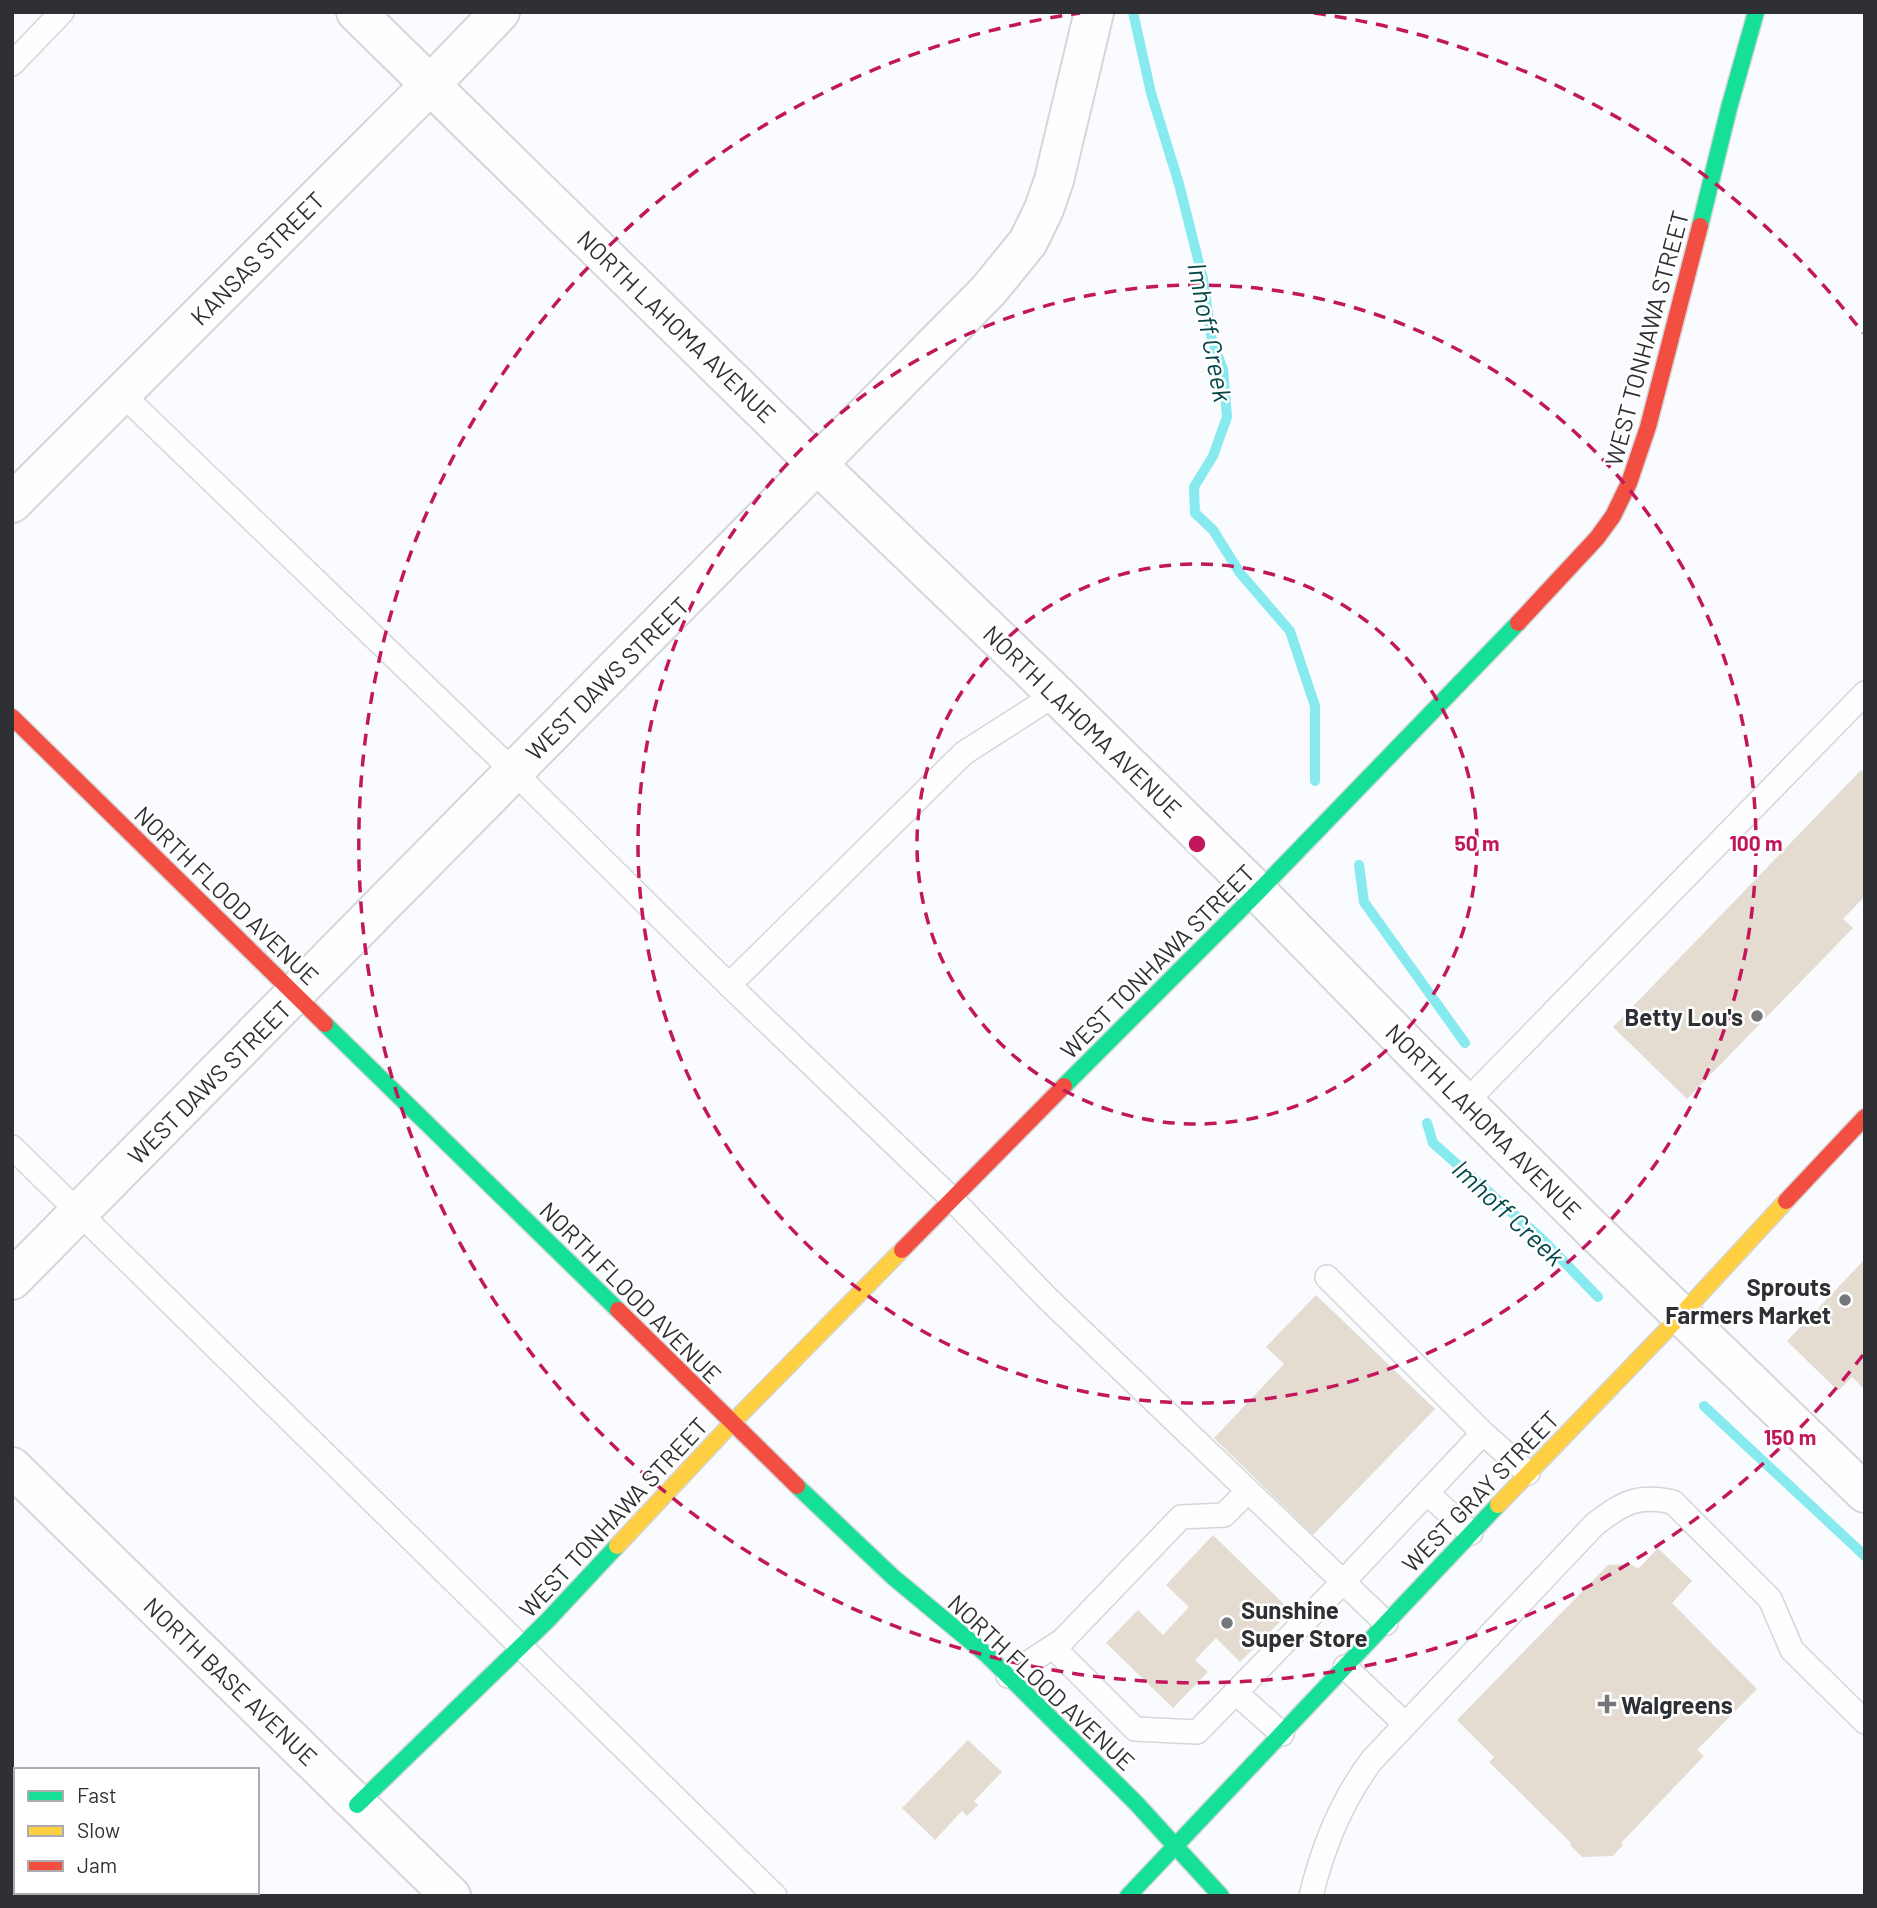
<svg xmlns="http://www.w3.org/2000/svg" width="1877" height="1908" viewBox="0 0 1877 1908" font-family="Barlow,sans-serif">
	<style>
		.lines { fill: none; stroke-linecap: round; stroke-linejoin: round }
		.stream { stroke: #86eaef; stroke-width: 10 }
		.building { fill: #e5dcd1 }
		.lane-casing { stroke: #d4d6d9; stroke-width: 26 }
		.street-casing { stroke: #d4d6d9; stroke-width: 42 }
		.fast-casing { stroke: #d4d6d9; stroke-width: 19 }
		.slow-casing { stroke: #d4d6d9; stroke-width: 19 }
		.jam-casing { stroke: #d4d6d9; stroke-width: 19 }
		.lane { stroke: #fefeff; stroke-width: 23 }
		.street { stroke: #fefeff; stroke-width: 38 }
		.fast { stroke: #16e098; stroke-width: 16 }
		.slow { stroke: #ffcf43; stroke-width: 16 }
		.jam { stroke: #f24e42; stroke-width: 16 }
		.ring { fill: none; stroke: #c2185b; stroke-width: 3.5; stroke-dasharray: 12 9 }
		.poi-dot { fill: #75777b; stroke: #fff; stroke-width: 2.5 }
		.labels { text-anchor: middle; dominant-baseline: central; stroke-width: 5; stroke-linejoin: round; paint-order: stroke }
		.street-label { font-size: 24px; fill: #2e3034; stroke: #fff }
		.poi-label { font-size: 24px; font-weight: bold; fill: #2e3034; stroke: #fff; text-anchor: end }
		.water-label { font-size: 26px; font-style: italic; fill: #04474a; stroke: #fff }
		.centre { fill: #c2185b; stroke: #fff; stroke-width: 3.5 }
		.ring-label { font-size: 21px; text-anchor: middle; font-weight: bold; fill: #c2185b; stroke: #fff; stroke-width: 5; stroke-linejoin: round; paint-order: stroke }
	</style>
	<rect width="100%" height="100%" fill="#f9fbfe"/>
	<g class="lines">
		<path class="stream" d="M1133,12L1151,93L1179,184L1203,279L1212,341L1223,369L1227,417L1213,456L1194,487L1195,513L1213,530L1240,573L1290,631L1315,706V781
			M1359,865L1364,902L1465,1043
			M1427,1123L1433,1143L1543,1240L1598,1297
			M1704,1406L1865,1556"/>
	</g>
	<path class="building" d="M1861,770L1865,773V896L1843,919L1853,928L1687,1099L1613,1027Z
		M1865,1259V1390L1852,1377L1838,1391L1787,1341Z
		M1316,1295L1435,1409L1313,1535L1214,1438L1284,1364L1266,1347Z
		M1213,1535L1291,1611L1240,1662L1216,1638L1195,1660L1208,1672L1173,1708L1106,1643L1138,1610L1163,1635L1189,1607L1166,1585Z
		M1658,1548L1692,1581L1672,1603L1757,1689L1697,1750L1704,1756L1621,1843L1623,1845L1613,1856L1582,1857L1570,1845L1571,1843L1489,1762L1494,1757L1457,1720L1608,1565L1631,1564L1638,1569Z
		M968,1740L1002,1772L974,1801L978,1805L967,1816L962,1811L935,1840L902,1808Z"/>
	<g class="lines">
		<defs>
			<path id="lane" d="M12,64L62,12
				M121,393L514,772L729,985L952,1199L1046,1297L1386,1623
				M729,985L964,753L1056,694
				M1466,1102L1865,693
				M12,1147L775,1896
				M1483,1433L1528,1473
				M1427,1493L1471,1533
				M1053,1647L1135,1729L1197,1732L1343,1582L1483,1433L1327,1277
				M1345,1667L1405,1724
				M1008,1676L1063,1640L1181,1517L1224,1515L1248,1491
				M1235,1692L1282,1734
				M1311,1896C1323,1846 1341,1801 1372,1760L1595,1524C1623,1503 1637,1494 1673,1502L1770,1599L1792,1650L1865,1722"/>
			<path id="street" d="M356,12L818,465L1056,694L1258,892L1422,1060L1592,1229L1865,1493
				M12,503L431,84L500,12
				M12,1280L988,291L1028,242L1044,209L1054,180L1094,12
				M12,1467L451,1896
				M12,1844L16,1848
				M61,1892L64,1896"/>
			<path id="fast" d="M1700,226L1729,108L1756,12
				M325,1024L618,1310
				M1064,1086L1258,892L1518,623
				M797,1486L893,1577L987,1655L1136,1803L1221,1896
				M357,1805L547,1621L617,1546
				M1128,1896L1498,1505"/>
			<path id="slow" d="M1498,1505L1681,1315L1786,1201
				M617,1546L732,1423L902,1250"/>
			<path id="jam" d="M1518,623L1597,538L1613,516L1629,483L1648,427L1700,226
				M12,717L325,1024
				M1786,1201L1865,1117
				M902,1250L1064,1086
				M618,1310L797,1486"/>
		</defs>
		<use href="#lane" class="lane-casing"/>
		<use href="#street" class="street-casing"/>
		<use href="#fast" class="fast-casing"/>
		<use href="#slow" class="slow-casing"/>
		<use href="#jam" class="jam-casing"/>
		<use href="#lane" class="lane"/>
		<use href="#street" class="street"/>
		<use href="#fast" class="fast"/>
		<use href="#slow" class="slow"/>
		<use href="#jam" class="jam"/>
	</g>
	<g class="ring">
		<circle cx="1197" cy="844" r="280"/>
		<circle cx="1197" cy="844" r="559"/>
		<path d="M1863 1355A839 839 0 1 1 1080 13M1314 13A839 839 0 0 1 1863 333"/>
	</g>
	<g class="poi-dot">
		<circle cx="1757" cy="1016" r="7"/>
		<circle cx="1845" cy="1300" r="7"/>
		<circle cx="1227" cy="1623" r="7"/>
		<path d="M1603.5 1693.5h7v7h7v7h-7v7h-7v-7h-7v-7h7z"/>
	</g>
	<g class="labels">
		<g class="street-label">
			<text transform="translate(257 258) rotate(-45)">KANSAS STREET</text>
			<text transform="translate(677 326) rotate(44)">NORTH LAHOMA AVENUE</text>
			<text transform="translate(1646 338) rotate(-75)">WEST TONHAWA STREET</text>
			<text transform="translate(607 678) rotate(-45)">WEST DAWS STREET</text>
			<text transform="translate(1083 721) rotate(44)">NORTH LAHOMA AVENUE</text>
			<text transform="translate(227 895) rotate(44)">NORTH FLOOD AVENUE</text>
			<text transform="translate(1157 961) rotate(-45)">WEST TONHAWA STREET</text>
			<text transform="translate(209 1082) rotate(-45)">WEST DAWS STREET</text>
			<text transform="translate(1484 1121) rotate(45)">NORTH LAHOMA AVENUE</text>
			<text transform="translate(631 1292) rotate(45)">NORTH FLOOD AVENUE</text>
			<text transform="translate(1480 1491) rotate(-46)">WEST GRAY STREET</text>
			<text transform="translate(613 1517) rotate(-47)">WEST TONHAWA STREET</text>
			<text transform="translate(231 1681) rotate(44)">NORTH BASE AVENUE</text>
			<text transform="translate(1042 1682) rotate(43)">NORTH FLOOD AVENUE</text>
		</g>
		<g class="poi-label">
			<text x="1743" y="1016">Betty Lou's</text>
			<text x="1831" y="1286">Sprouts<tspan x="1831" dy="28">Farmers Market</tspan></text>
			<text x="1241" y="1609" text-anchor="start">Sunshine<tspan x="1241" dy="28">Super Store</tspan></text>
			<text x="1621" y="1704" text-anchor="start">Walgreens</text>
		</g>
		<g class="water-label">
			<text transform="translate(1211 332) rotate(79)">Imhoff Creek</text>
			<text transform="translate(1509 1212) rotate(43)">Imhoff Creek</text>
		</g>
	</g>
	<circle cx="1197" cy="844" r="10" class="centre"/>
	<g class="ring-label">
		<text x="1477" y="851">50 m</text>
		<text x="1756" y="851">100 m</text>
		<text x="1790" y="1445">150 m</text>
	</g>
	<rect width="1877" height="1908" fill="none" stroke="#2e3034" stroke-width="28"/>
	<rect x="14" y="1768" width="245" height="126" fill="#ffffff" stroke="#abacae" stroke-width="2"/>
	<rect x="28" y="1791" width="35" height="10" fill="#16e098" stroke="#abacae" stroke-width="2"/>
	<text x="77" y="1803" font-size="21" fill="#2e3034">Fast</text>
	<rect x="28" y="1826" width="35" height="10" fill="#ffcf43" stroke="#abacae" stroke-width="2"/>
	<text x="77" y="1838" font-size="21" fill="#2e3034">Slow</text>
	<rect x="28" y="1861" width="35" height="10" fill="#f24e42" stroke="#abacae" stroke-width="2"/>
	<text x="77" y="1873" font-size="21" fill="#2e3034">Jam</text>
</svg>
